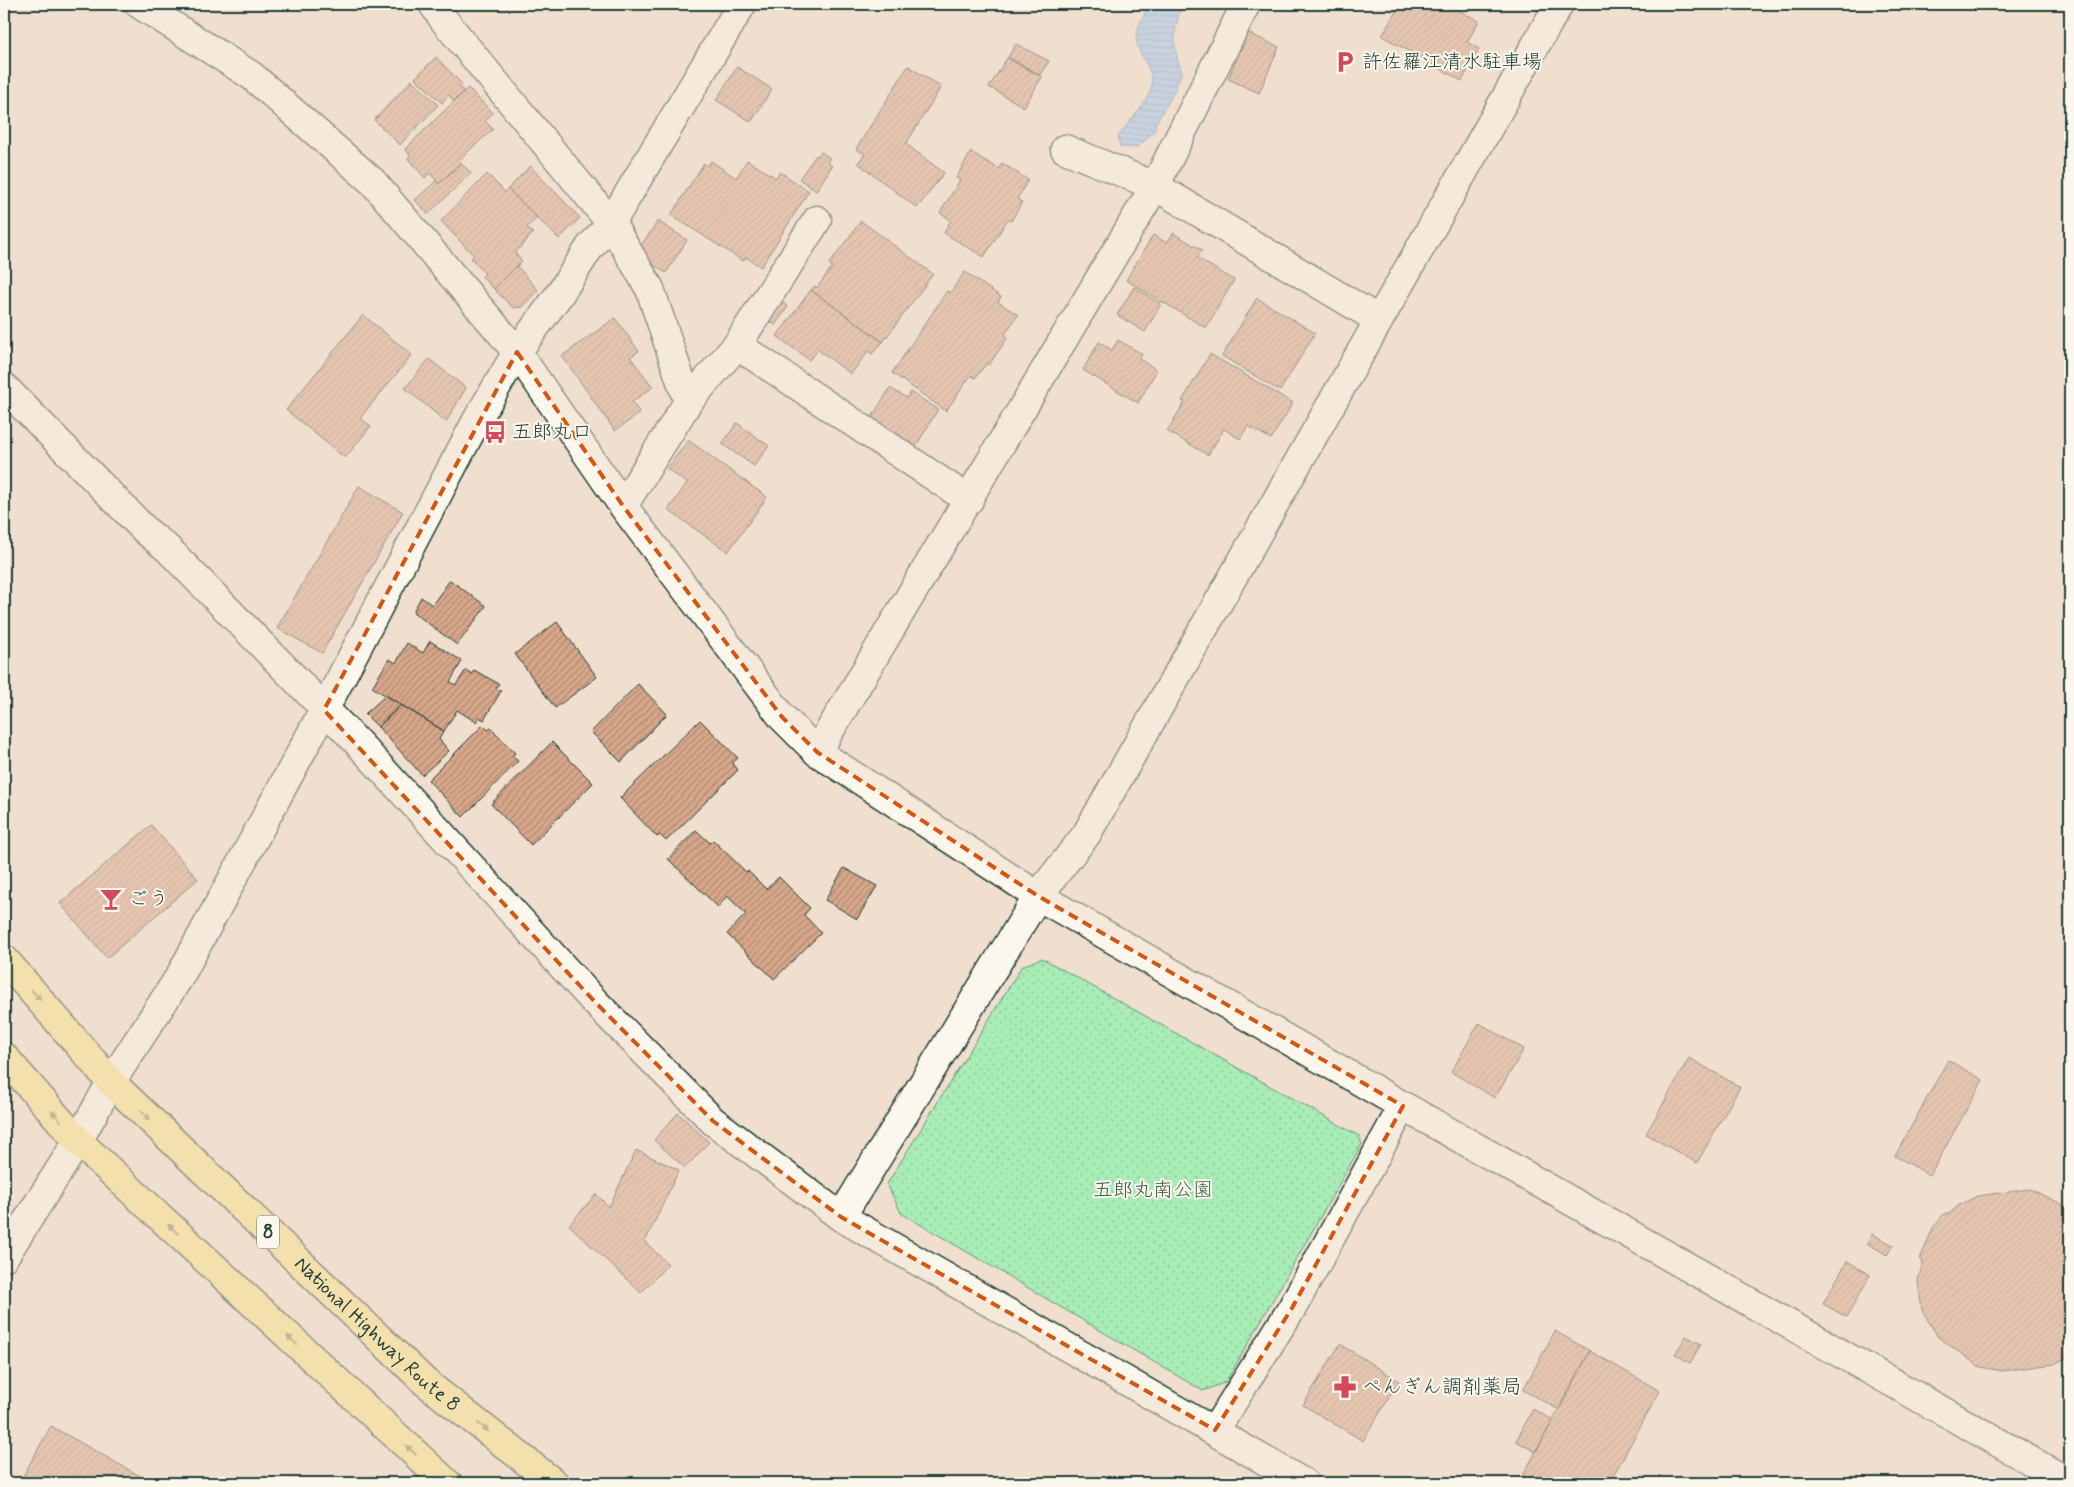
<svg xmlns="http://www.w3.org/2000/svg" width="2074" height="1487" viewBox="0 0 2074 1487" font-family="Mynerve,'Klee One',sans-serif">
	<style>
		.grass { fill: url(#grass-dots); stroke: #649475 }
		.water { fill: url(#water-rules); stroke: #668ea5 }
		.building { fill: url(#building-hatch); stroke: #1f3d34 }
		.lines { fill: none; stroke-linecap: round; stroke-linejoin: round }
		.minor-casing { stroke: #1f3d34; stroke-width: 31 }
		.highway-casing { stroke: #1f3d34; stroke-width: 31 }
		.minor { stroke: #fbf7ec; stroke-width: 28 }
		.highway { stroke: #f7e281; stroke-width: 28 }
		.oneway { fill: #808757 }
		.marked { fill: none; stroke: #d45610; stroke-width: 4; stroke-dasharray: 10 6; stroke-linejoin: round }
		.labels { text-anchor: middle; dominant-baseline: central; stroke-width: 4; stroke-linejoin: round; paint-order: stroke }
		.shield { fill: #fbf7ec; stroke: #61756b; stroke-width: 1 }
		.shield-label { font-size: 19px; font-weight: bold; fill: #1f3d34 }
		.poi-label { font-size: 20px; fill: #1f3d34; stroke: #fbf7ec; text-anchor: start }
		.park-label { font-size: 20px; fill: #3a604e; stroke: #fbf7ec }
		.street-label { font-size: 20px; fill: #1f3d34; stroke: #fbf7ec }
	</style>
	<defs>
		<pattern id="grass-dots" width="8" height="8" patternUnits="userSpaceOnUse" patternTransform="scale(1.25)"><rect width="8" height="8" fill="#a8ecb6"/><path d="M2 2h.1M6 6h.1" fill="none" stroke="#90cb9d" stroke-width="1.8" stroke-linecap="round"/></pattern>
		<pattern id="water-rules" width="6" height="5" patternUnits="userSpaceOnUse" patternTransform="scale(1.25)"><rect width="6" height="5" fill="#95c4f0"/><path d="M0 2.5h6" fill="none" stroke="#79a0c3"/></pattern>
		<pattern id="building-hatch" width="6" height="6" patternUnits="userSpaceOnUse" patternTransform="scale(1.25)"><rect width="6" height="6" fill="#d8a78a"/><path d="M-1 1l2-2M0 6l6-6M5 7l2-2" fill="none" stroke="#af8972"/></pattern>
	</defs>
	<rect width="100%" height="100%" fill="#f0dfcf"/>
	<filter id="ink" filterUnits="userSpaceOnUse"><feTurbulence type="fractalNoise" baseFrequency=".02" numOctaves="2"/><feDisplacementMap in="SourceGraphic" scale="10" xChannelSelector="R" yChannelSelector="G"/><feConvolveMatrix kernelMatrix="1 2 1 2 8 2 1 2 1" color-interpolation-filters="sRGB"/></filter>
	<g filter="url(#ink)">
		<path class="grass" d="M1042,958L1359,1136L1362,1144L1226,1382L1203,1391L901,1213L887,1184L1022,966Z"/>
		<path class="water" d="M1149,4H1183C1173,27 1172,48 1182,72L1173,94L1156,123L1154,132L1136,148L1120,147L1118,137C1128,122 1145,107 1151,89C1156,70 1136,55 1136,37C1137,27 1145,13 1149,4Z"/>
		<path class="building" d="M1400,4H1447L1479,21L1467,42L1479,49L1462,81L1382,36Z
			M1248,33L1279,47L1259,93L1228,79Z
			M1016,44L1049,61L1040,75L1008,57Z
			M436,57L462,84L459,86L464,92L454,101L449,95L442,103L415,78Z
			M1007,58L1042,77L1024,107L989,87Z
			M908,66L941,87L906,144L944,173L917,208L858,163L865,154L856,149Z
			M737,67L772,89L751,122L716,100Z
			M412,80L438,105L400,145L374,120Z
			M468,88L493,113L485,121L493,129L459,160L461,163L439,184L430,173L425,178L408,159L410,155L405,149Z
			M821,152L830,158L827,162L832,166L816,191L799,179L816,155L818,156Z
			M971,152L999,169L1002,163L1028,180L1017,199L1022,202L1011,221L1008,219L984,257L944,233L951,220L940,213L960,180L956,178Z
			M747,160L776,178L780,172L809,191L761,267L746,257L743,261L671,215L704,163L708,166L711,161L736,178Z
			M461,163L471,173L428,214L415,200L436,181L439,184Z
			M530,166L580,218L559,239L508,189Z
			M487,174L505,192L508,189L537,218L527,227L533,233L515,253L522,261L494,289L482,277L485,274L471,258L474,256L441,221Z
			M658,221L687,240L666,273L636,253Z
			M861,221L933,274L883,342L811,290L815,286L817,288L832,267L829,264Z
			M1173,233L1202,250L1197,258L1234,280L1206,328L1126,280L1153,235L1167,243Z
			M517,266L538,290L522,307L513,308L494,289Z
			M965,272L1001,297L998,302L1018,315L1005,334L1008,337L989,365L987,363L975,378L971,375L946,411L892,373L947,291L950,293Z
			M1134,287L1161,304L1145,332L1117,315Z
			M811,290L883,342L872,354L868,351L851,374L818,350L809,360L777,336Z
			M774,296L788,307L775,325L761,315Z
			M1257,298L1315,333L1280,391L1222,356Z
			M363,315L412,355L360,418L371,426L345,458L286,410Z
			M615,318L639,351L630,357L653,387L632,402L640,413L615,431L562,356Z
			M1118,340L1142,354L1139,359L1157,370L1138,403L1083,370L1099,342L1112,350Z
			M1210,354L1293,403L1271,439L1248,426L1240,439L1224,429L1208,455L1167,431L1185,402L1182,401Z
			M429,359L466,388L446,422L405,388Z
			M890,388L907,398L910,392L938,409L915,448L870,420Z
			M737,423L769,446L754,466L722,444Z
			M688,440L767,497L728,552L668,510L687,483L667,469Z
			M359,486L403,512L322,653L277,628Z
			M450,580L486,606L457,645L413,612L421,597L432,605Z
			M557,622L597,677L555,708L515,654Z
			M430,641L462,661L450,682L456,685L466,670L472,674L474,670L499,684L496,688L501,691L484,720L479,717L476,722L457,710L444,731L372,687L389,659L396,663L407,643L423,653Z
			M638,684L667,714L621,762L591,732Z
			M386,695L401,705L378,727L365,714Z
			M401,705L444,731L439,739L449,751L422,775L378,727Z
			M700,720L738,758L732,763L738,770L666,841L660,835L657,837L620,798Z
			M483,725L488,730L491,728L515,753L512,756L518,761L463,817L428,780Z
			M552,742L593,783L531,845L491,804Z
			M151,825L198,879L107,958L60,903Z
			M696,830L710,843L713,840L746,872L748,871L766,889L779,877L810,908L804,915L821,933L774,979L727,934L746,914L727,896L718,907L668,859Z
			M844,868L877,886L857,919L825,900Z
			M1479,1023L1524,1049L1495,1098L1451,1072Z
			M1689,1058L1740,1087L1697,1163L1646,1134Z
			M1948,1060L1983,1080L1930,1175L1895,1156Z
			M678,1113L709,1142L685,1168L654,1140Z
			M636,1150L679,1170L645,1242L668,1264L641,1293L569,1225L596,1194L609,1207Z
			M2030,1189L2070,1208V1356L2054,1364L2002,1371L1980,1367L1938,1337L1922,1310L1918,1281L1923,1261L1920,1259L1934,1226L1944,1214H1949L1958,1206L1977,1196Z
			M1872,1234L1893,1245L1887,1255L1867,1243Z
			M1847,1261L1870,1275L1847,1317L1823,1304Z
			M1555,1331L1590,1351L1559,1410L1523,1390Z
			M1686,1336L1701,1344L1690,1363L1675,1354Z
			M1340,1344L1399,1381L1363,1441L1303,1405Z
			M1590,1351L1660,1391L1609,1483H1519Z
			M1533,1409L1553,1420L1536,1452L1516,1441Z
			M51,1426L147,1480L145,1483H19Z"/>
		<g class="lines">
			<defs>
				<path id="minor" d="M139,4L252,76L373,182L517,352L623,506L782,717L817,752L1038,896L1403,1106L2070,1483
					M433,4L443,19L611,223L650,289L688,402
					M1065,149L1155,186L1379,320
					M737,345L817,220
					M4,387L146,531L168,549L359,744L595,1002L713,1121L841,1217L1304,1483
					M623,506L688,402L737,345L969,500
					M817,752L1155,186L1246,4
					M841,1217L1038,896L1086,835L1559,4
					M4,1257L78,1141L111,1082L180,976L324,710L477,420L517,352L559,295L590,247L611,223L742,4
					M1215,1430L1292,1308L1403,1106"/>
				<g id="highway">
					<path id="s1" d="M4,959L111,1082L425,1382L554,1483"/>
					<path d="M4,1057L78,1141L447,1483"/>
				</g>
			</defs>
			<use href="#minor" class="minor-casing"/>
			<use href="#highway" class="highway-casing"/>
			<use href="#minor" class="minor"/>
			<use href="#highway" class="highway"/>
		</g>
		<defs><path id="oneway-solid" d="M-6-.8H1V-3.2L6.5 0L1 3.2V.8H-6Z" transform="scale(1.25)"/></defs>
		<g class="oneway">
			<use href="#oneway-solid" transform="translate(36 995) rotate(48)"/>
			<use href="#oneway-solid" transform="translate(145 1115) rotate(44)"/>
			<use href="#oneway-solid" transform="translate(56 1116) rotate(-132)"/>
			<use href="#oneway-solid" transform="translate(173 1229) rotate(-137)"/>
			<use href="#oneway-solid" transform="translate(292 1340) rotate(-137)"/>
			<use href="#oneway-solid" transform="translate(483 1427) rotate(38)"/>
			<use href="#oneway-solid" transform="translate(411 1450) rotate(-137)"/>
		</g>
	</g>
	<path d="M0 0H2074V1487H0ZM517,352L623,506L782,717L817,752L1038,896L1403,1106L1292,1308L1215,1430L841,1217L713,1121L595,1002L324,710Z" fill="#f0dfcf" fill-opacity=".55" fill-rule="evenodd"/>
	<path class="marked" d="M517,352L623,506L782,717L817,752L1038,896L1403,1106L1292,1308L1215,1430L841,1217L713,1121L595,1002L324,710Z"/>
	<defs>
		<symbol id="parking-bare" viewBox="-9 -9 18 18"><path d="M-3.5-5.5H1a3.5 3.5 0 0 1 0 7H-1V5.5H-3.5ZM-1-3.4V-.6H.8a1.4 1.4 0 0 0 0-2.8Z" fill="#d1495b" stroke="#fbf7ec" stroke-width="2.5" paint-order="stroke"/></symbol>
		<symbol id="bus-bare" viewBox="-9 -9 18 18"><path d="M-5-6H5V4H4V6H2V4H-2V6H-4V4H-5ZM-3.5-4V0h7V-4ZM-3.5 1.2v1.5H-2V1.2ZM2 1.2v1.5H3.5V1.2Z" fill="#d1495b" stroke="#fbf7ec" stroke-width="2.5" paint-order="stroke"/></symbol>
		<symbol id="bar-bare" viewBox="-9 -9 18 18"><path d="M-6-5H6L.8 .8V4.5H3.5V6h-7V4.5H-.8V.8Z" fill="#d1495b" stroke="#fbf7ec" stroke-width="2.5" paint-order="stroke"/></symbol>
		<symbol id="pharmacy-bare" viewBox="-9 -9 18 18"><path d="M-2-6h4v4h4v4h-4v4h-4v-4h-4v-4h4Z" fill="#d1495b" stroke="#fbf7ec" stroke-width="2.5" paint-order="stroke"/></symbol>
	</defs>
	<g fill-rule="evenodd">
		<use href="#parking-bare" x="1329" y="46" width="32" height="32"/>
		<use href="#bus-bare" x="479" y="416" width="32" height="32"/>
		<use href="#bar-bare" x="95" y="883" width="32" height="32"/>
		<use href="#pharmacy-bare" x="1329" y="1371" width="32" height="32"/>
	</g>
	<g class="labels">
		<rect class="shield" x="257" y="1215.5" width="22" height="33" rx="4"/>
		<g class="shield-label">
			<text x="268" y="1232">8</text>
		</g>
		<g class="poi-label">
			<text x="1362" y="62">許佐羅江清水駐車場</text>
			<text x="512" y="432">五郎丸口</text>
			<text x="128" y="899">ごう</text>
			<text x="1362" y="1387">ぺんぎん調剤薬局</text>
		</g>
		<g class="park-label">
			<text x="1153" y="1190">五郎丸南公園</text>
		</g>
		<g class="street-label">
			<text stroke="none"><textPath href="#s1" startOffset="530">National Highway Route 8</textPath></text>
		</g>
	</g>
	<rect width="2074" height="1487" fill="none" stroke="#fbf7ec" stroke-width="20"/>
	<rect x="10" y="10" width="2054" height="1467" fill="none" stroke="#1f3d34" stroke-width="2" filter="url(#ink)"/>
</svg>
